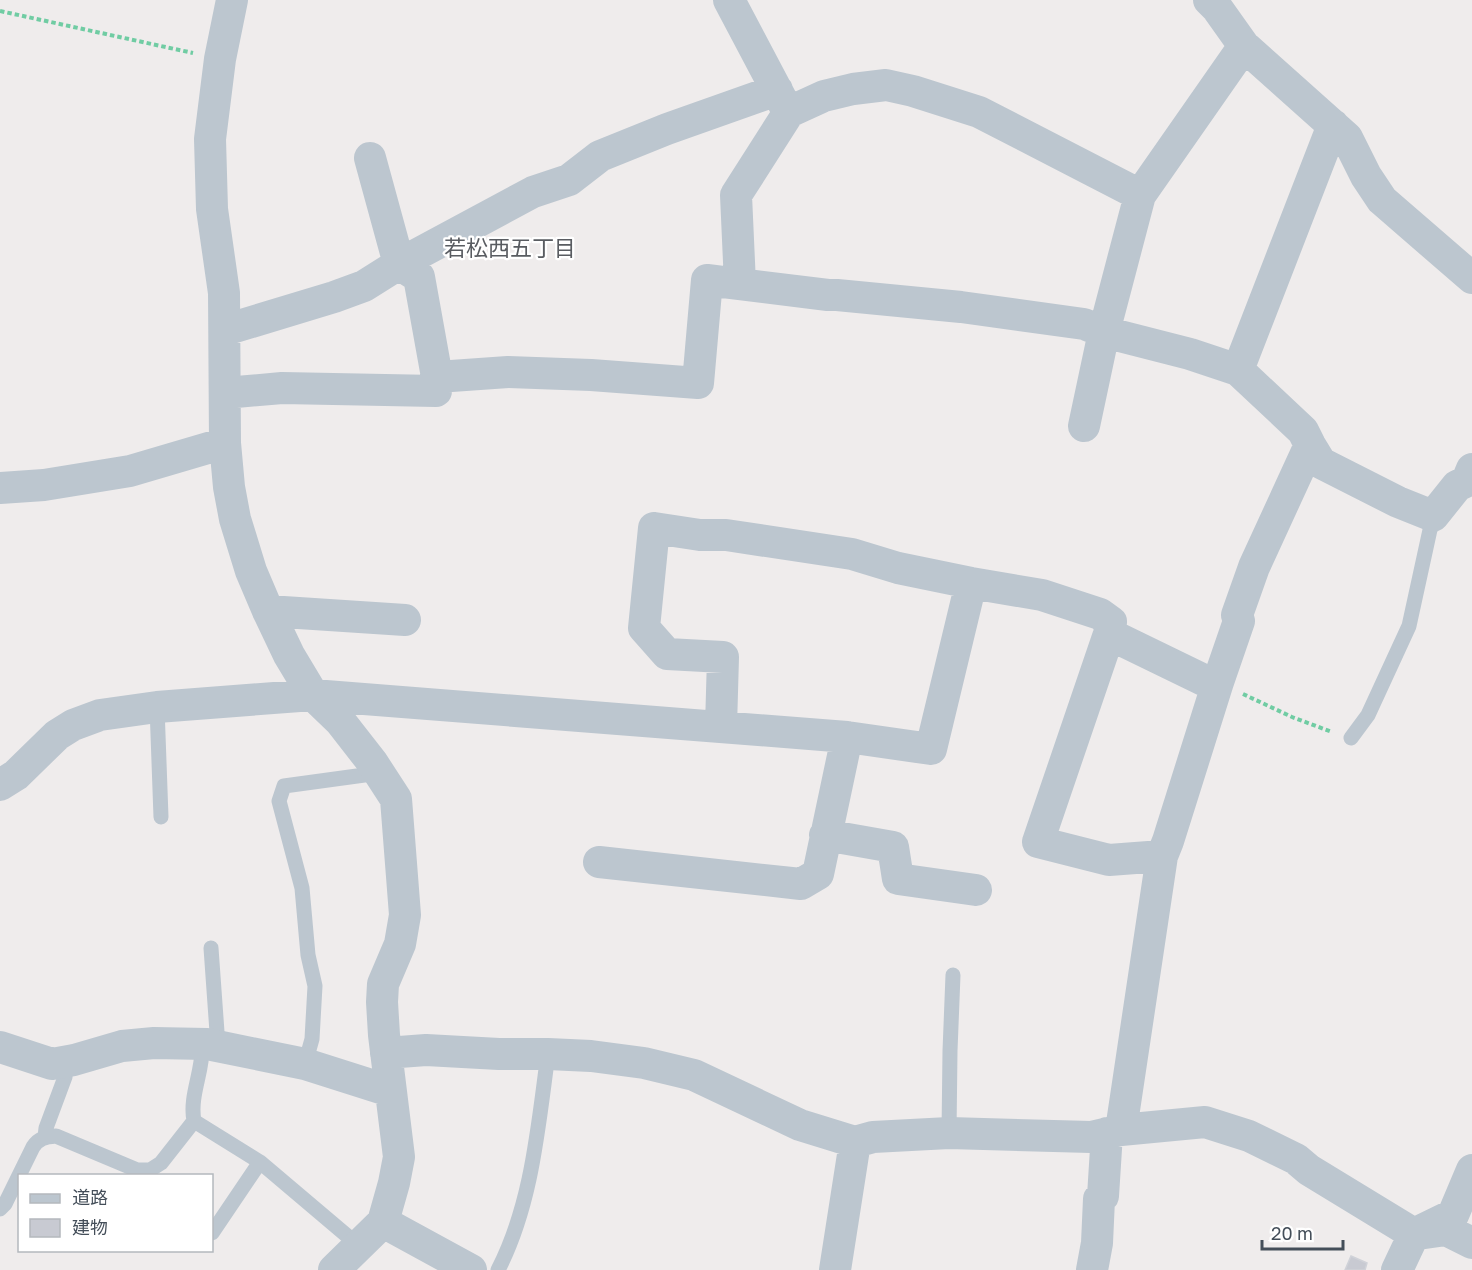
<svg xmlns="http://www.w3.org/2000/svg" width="1472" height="1270" viewBox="0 0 1472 1270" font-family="'Golos Text','Noto Sans JP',sans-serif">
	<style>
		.building { fill: #c8cad2; stroke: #d0d2d8; stroke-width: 1.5 }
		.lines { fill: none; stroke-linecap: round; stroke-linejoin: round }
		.path { stroke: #70cca3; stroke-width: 4; stroke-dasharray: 4.5 3; stroke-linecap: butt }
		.lane { stroke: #bcc6cf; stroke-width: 15 }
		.street { stroke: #bcc6cf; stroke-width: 32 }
		.labels { text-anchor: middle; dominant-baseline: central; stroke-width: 4.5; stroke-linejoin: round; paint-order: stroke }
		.neighbourhood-label { font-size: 22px; fill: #595c61; stroke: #fff }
	</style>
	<rect width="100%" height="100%" fill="#efecec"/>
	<path class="building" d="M1351,1256L1367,1263L1365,1270H1345Z"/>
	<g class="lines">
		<path class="path" d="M0,11L193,53
			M1243,694L1292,717L1332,732"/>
		<path class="lane" d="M157,707L161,817
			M1351,738L1368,715L1409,626L1433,516
			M211,948L218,1046
			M305,1064L312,1039L315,986L308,955L302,888L279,801L284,786L379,773
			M194,1121C189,1095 204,1070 202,1044
			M949,1133L950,1051L953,975
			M45,1137L46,1128L65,1077L66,1061
			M0,1209L5,1204L33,1147C39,1138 45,1137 56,1136L137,1170H150L161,1163L194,1121L260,1162L358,1245
			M212,1233L260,1162
			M498,1270C532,1204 538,1127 548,1054"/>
		<path class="street" d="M232,0L220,59L210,139L212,209L224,293L225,443L229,487L235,519L251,571L268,611L289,655L313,695L340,721L372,762L396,799L405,915L400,944L383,984L382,1002L384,1035L399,1157L394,1183L383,1222L334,1270
			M729,0L786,108
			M1209,0L1217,8L1244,46L1347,138L1366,176L1382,200L1472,278
			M370,158L399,264L419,277L437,377
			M740,284L736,195L789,112L824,96L853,89L886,85L913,91L979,112L1140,195
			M225,330L334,297L364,286L399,264L533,192L569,180L600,156L667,129L777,90
			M1238,370L1333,125
			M225,393L282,388L436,391L437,377L508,372L591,375L698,383L707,280L828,295H837L961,307L1084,324L1104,332L1190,354L1238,370L1303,431L1310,445L1321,463L1398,502L1433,516L1457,486L1467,481L1472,469
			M1084,426L1104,332L1140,195L1244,46
			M0,488L44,485L130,471L225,443
			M268,611L405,620
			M721,727L723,657L667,654L644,628L654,528L700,535H726L852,554L898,568L971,583L1042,595L1100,614L1111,622L1109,634
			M0,785L16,775L57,735L73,725L100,715L157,707L313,695L847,737L931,749L971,583
			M825,835L893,847L898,879L976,890
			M1162,856L1109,860L1038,842L1109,634L1216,686
			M599,862L801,884L818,874L847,737
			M0,1047L52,1064L74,1060L122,1046L154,1043L207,1044L305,1064L390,1091
			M386,1053L426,1050L499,1054H548L591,1056L644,1063L694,1075L800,1125L855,1142L873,1137L949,1133L1091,1137L1121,1130L1205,1122L1249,1136L1296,1159L1309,1170L1414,1234L1397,1270
			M1121,1130L1162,856L1168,841L1218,682L1239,621L1237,615L1254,567L1310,445
			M383,1222L471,1270
			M1414,1234L1453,1215L1472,1170
			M1418,1234L1446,1230L1472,1243
			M835,1270L855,1142
			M1092,1270L1097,1243L1099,1199L1103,1196L1107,1133"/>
	</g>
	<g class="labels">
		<g class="neighbourhood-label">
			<text x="510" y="247">若松西五丁目</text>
		</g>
	</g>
	<rect x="18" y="1174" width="195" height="78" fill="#ffffff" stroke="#b4b8bd" stroke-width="1.5"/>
	<rect x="30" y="1194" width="30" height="9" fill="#bcc6cf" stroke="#b4b8bd" stroke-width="1.5"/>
	<text x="72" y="1204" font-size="18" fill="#444e59">道路</text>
	<rect x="30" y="1219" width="30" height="18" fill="#c8cad2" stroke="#b4b8bd" stroke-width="1.5"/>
	<text x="72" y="1234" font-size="18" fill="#444e59">建物</text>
	<path d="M1262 1240v9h81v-9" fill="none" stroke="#444e59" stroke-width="3"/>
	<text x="1271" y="1240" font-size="18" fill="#444e59" stroke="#ffffff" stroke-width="4.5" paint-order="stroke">20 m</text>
</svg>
